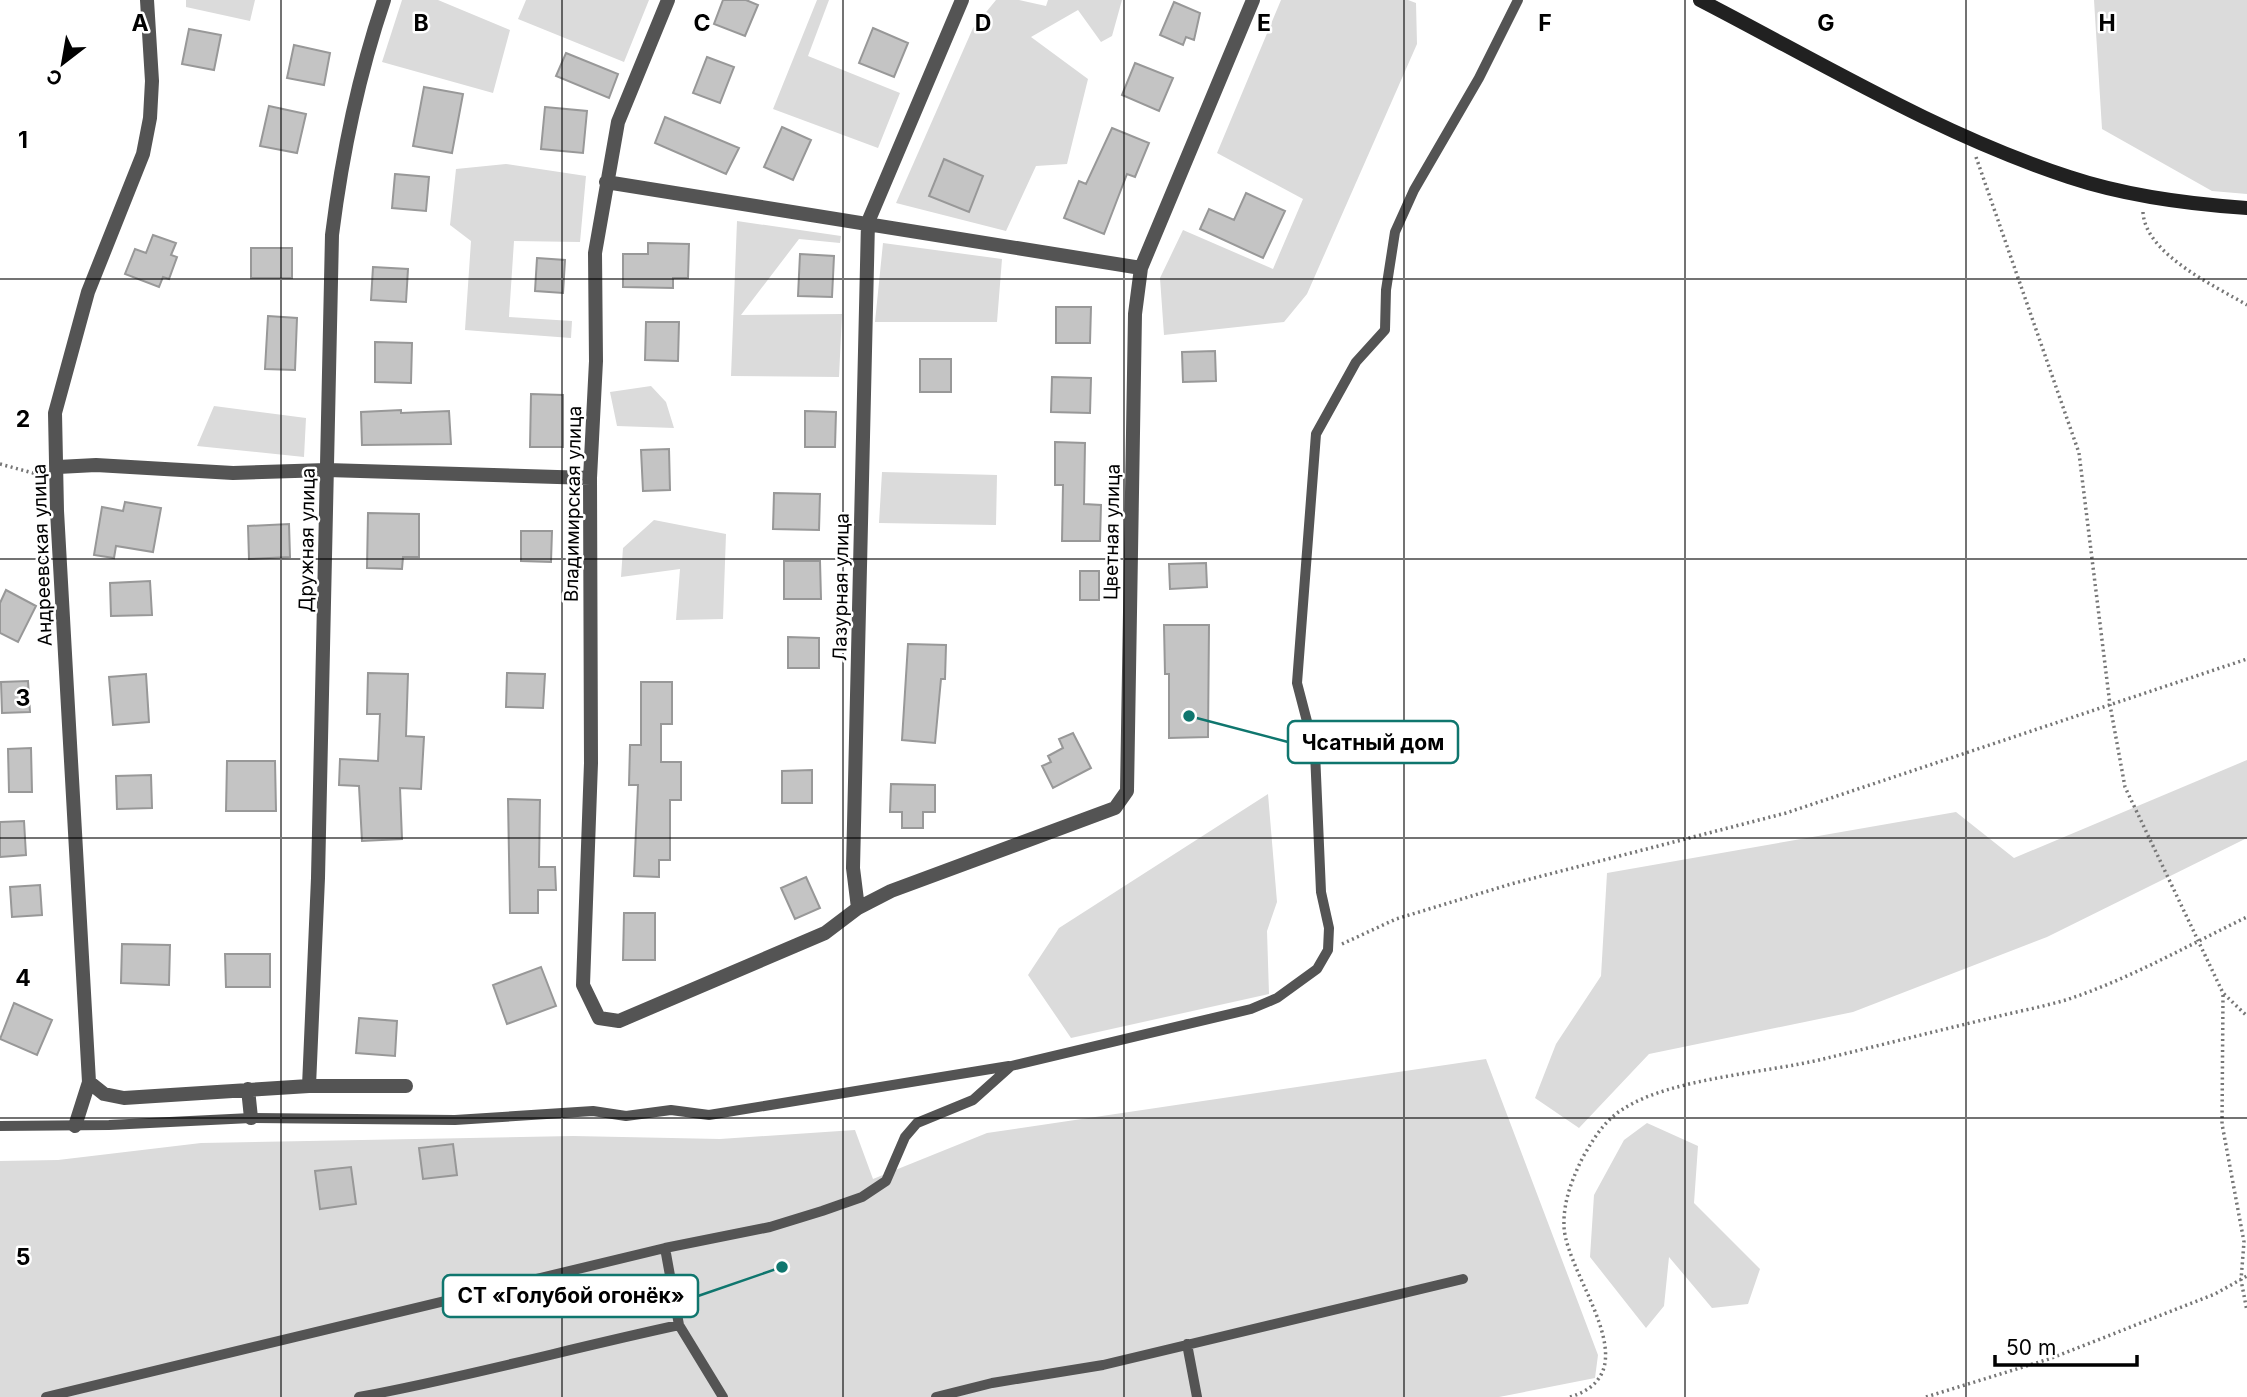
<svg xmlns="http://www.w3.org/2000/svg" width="2247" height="1397" viewBox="0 0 2247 1397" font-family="Inter,sans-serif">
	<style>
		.green { fill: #dbdbdb }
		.building { fill: #c4c4c4; stroke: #989898; stroke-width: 2 }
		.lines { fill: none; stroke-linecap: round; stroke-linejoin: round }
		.path { stroke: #767676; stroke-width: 3.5; stroke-dasharray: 2 3.5; stroke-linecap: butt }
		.lane { stroke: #545454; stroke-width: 10 }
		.street { stroke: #545454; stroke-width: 14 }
		.secondary { stroke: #212121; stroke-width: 14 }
		.grid { fill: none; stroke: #000; stroke-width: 2; stroke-opacity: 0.55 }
		.labels { text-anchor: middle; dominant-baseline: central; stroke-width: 5; stroke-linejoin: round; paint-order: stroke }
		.street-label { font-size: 19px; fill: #000; stroke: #fff }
		.grid-label { font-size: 23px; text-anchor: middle; font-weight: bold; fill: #000; stroke: #fff; stroke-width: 5; stroke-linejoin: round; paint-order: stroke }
		.leader { fill: none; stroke: #0f766e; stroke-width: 2.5 }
		.callout-dot { fill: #0f766e; stroke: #fff; stroke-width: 2.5 }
		.callout { fill: #fff; stroke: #0f766e; stroke-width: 2.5 }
		.callout-label { font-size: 21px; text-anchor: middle; font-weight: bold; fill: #000 }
	</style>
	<rect width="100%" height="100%" fill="#fff"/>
	<path class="green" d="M186,0H255L250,21L186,7Z
		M402,0H438L510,30L493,93L382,62Z
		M526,0H649L624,62L518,19Z
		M817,0H829L808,56L900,93L878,148L773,109Z
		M996,0H1019L1046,6L1048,0H1122L1112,36L1101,42L1078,10L1031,37L1088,79L1067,164L1036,166L1006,231L896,203L973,28Z
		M1281,0H1408L1416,3L1417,44L1307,294L1284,322L1164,335L1160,278L1183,230L1273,269L1303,199L1217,153Z
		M2094,0H2247V194L2212,191L2102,129Z
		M506,164L586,176L580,242L514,241L509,317L572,321L571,338L465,330L471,241L450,225L456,169Z
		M737,221L841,236L840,243L799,239L741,315L842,314L839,377L731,376Z
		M883,243L1002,259L997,322H875Z
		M651,386L666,402L674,428L617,426L610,392Z
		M214,406L306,418L304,457L197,446Z
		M882,472L997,475L996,525L879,523Z
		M654,520L726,534L723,619L676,620L680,569L621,577L623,548Z
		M2247,760V838L2047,937L1853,1012L1649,1054L1579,1128L1535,1098L1556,1044L1601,976L1607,873L1956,812L2014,858Z
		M1268,794L1277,902L1267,931L1269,994L1071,1038L1028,975L1059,928Z
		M1486,1059L1598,1355L1595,1378L1499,1397H0V1161L58,1160L201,1143L573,1136L720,1139L855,1130L873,1179L987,1133Z
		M1647,1123L1698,1146L1694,1203L1760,1269L1748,1304L1712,1308L1669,1257L1664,1306L1646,1328L1590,1257L1594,1195L1624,1140Z"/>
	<path class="building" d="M723,0H746L758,5L745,36L714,24Z
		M1174,2L1200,13L1194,40L1186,37L1183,45L1160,35Z
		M873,28L908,43L894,77L859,63Z
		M189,29L221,35L214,70L182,64Z
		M294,45L330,53L324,85L287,78Z
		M566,53L618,74L609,98L556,76Z
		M707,57L734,67L720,103L693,93Z
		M1135,63L1173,78L1159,111L1122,95Z
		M424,87L463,94L452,153L413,146Z
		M269,106L306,114L297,153L260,146Z
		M545,107L587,111L583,153L541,149Z
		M665,117L739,148L726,174L655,143Z
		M782,127L811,140L793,180L764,167Z
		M1112,128L1149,143L1135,177L1127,174L1104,234L1064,218L1079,181L1086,184Z
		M944,159L983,176L969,212L929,196Z
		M395,174L429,177L426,211L392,208Z
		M1246,193L1285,211L1263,258L1200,229L1209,209L1234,220Z
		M153,235L176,243L171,255L177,257L169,279L163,277L159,287L125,274L135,249L146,253Z
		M648,243L689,244L688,278H673V288L623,287V254H648Z
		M251,248H292V278H251Z
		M800,254L834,256L832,297L798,296Z
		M537,258L565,260L563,293L535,291Z
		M373,267L408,269L406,302L371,300Z
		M1056,307H1091L1090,343H1056Z
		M268,316L297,318L295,370L265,369Z
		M646,322H679L678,361L645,360Z
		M375,342L412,343L411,383L375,382Z
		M1215,351L1216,381L1183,382L1182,352Z
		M920,359H951V392H920Z
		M1052,377L1091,378L1090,413L1051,412Z
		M531,394L563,395V447H530Z
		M401,410V413L449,411L451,444L362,445L361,412Z
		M805,411L836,412L835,447H805Z
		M1055,442L1085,443L1084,504L1101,505L1100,541H1062L1063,485H1055Z
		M669,449L670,490L643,491L641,450Z
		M774,493L820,494L819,530L773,529Z
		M125,502L161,508L153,552L116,546L114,558L94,555L102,507L123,511Z
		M368,513L419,514V557H403L402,569L367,568Z
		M289,524L290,557L249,559L248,526Z
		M521,531H552L551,562L521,561Z
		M784,561H820L821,599H784Z
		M1206,563L1207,587L1170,589L1169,564Z
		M1080,571H1099V600H1080Z
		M150,581L152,615L111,616L110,583Z
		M6,590L36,606L18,642L0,633V603Z
		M1164,625H1209L1208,737L1169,738V674H1165Z
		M788,637L819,638V668H788Z
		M908,644L946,645L945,679H941L935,743L902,740Z
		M368,673L408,674L406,736L424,737L421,789L400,788L402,839L362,841L359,786L339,785L340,759L378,761L380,714H367Z
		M507,673L545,674L543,708L506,707Z
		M146,674L149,722L113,725L109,677Z
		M28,681L30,712L2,713L1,682Z
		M641,682H672V724H661V762H681V800H670V860H659V877L634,876L638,785H629L630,745H641Z
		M1073,733L1091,768L1053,788L1042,766L1051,762L1048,756L1063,748L1059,739Z
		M31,748L32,792H9L8,749Z
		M227,761H275L276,811H226Z
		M812,770V803H782V771Z
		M151,775L152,808L117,809L116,776Z
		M891,784L935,785V812H923V828H902V812H890Z
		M508,799L540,800L539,867H555L556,890H538V913H510Z
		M24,821L26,855L0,857V822Z
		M806,877L820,908L795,919L781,888Z
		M40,885L42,915L12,917L10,887Z
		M624,913H655V960H623Z
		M122,944L170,945L169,985L121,983Z
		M225,954H270V987H226Z
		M541,967L556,1006L507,1024L493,985Z
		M14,1003L52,1020L37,1055L0,1039Z
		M359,1018L397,1021L395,1056L356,1053Z
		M453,1144L457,1175L423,1179L419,1148Z
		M351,1167L356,1204L320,1209L315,1171Z"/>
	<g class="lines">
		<path class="path" d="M1976,157L2079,453L2110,705L2125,787L2223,993L2247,1016
			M2143,212C2145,254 2215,286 2247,305
			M0,464L33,473L42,471
			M1342,944L1396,919L1511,884L1786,813L2247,659
			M2223,995L2222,1124L2244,1242L2241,1280L2247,1311
			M1570,1397C1652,1372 1567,1278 1564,1227C1563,1202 1572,1179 1583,1157C1594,1138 1604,1121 1623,1109C1671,1078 1766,1073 1823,1059C1877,1046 1932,1032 1987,1019C2014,1012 2043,1007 2069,999C2131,978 2189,945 2247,917
			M1926,1397L2049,1359L2215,1294L2247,1276"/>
		<path class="lane" d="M0,1126L109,1125L251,1118L455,1120L593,1111L626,1116L671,1110L709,1115L1009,1066
			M665,1248L679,1325L723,1397
			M1187,1344L1197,1397
			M46,1397L665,1248L770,1227L822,1211L862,1197L886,1181L905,1137L917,1123L973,1100L1011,1066L1251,1009L1277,998L1317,969L1328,950L1329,928L1321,892L1315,752L1297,683L1316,434L1356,362L1385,330L1386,290L1395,232L1414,190L1479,78L1518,0
			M359,1397C467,1377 572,1348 679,1325
			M936,1397L992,1383L1103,1365L1463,1279"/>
		<path class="street" d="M668,0L618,122L595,253L596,361L590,478L591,763L583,985L599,1018L619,1021L825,933L858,908L853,868L868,222L962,0
			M606,182L1141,268
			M58,467L96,465L233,473L327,470L590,478
			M858,908L891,891L1115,808L1127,791L1135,314L1141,268L1253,0
			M89,1082L104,1094L124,1098L309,1086H406
			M309,1086L318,878L332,235C342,155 358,77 384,0
			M248,1089L251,1118
			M75,1126L89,1082L57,511L55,413L88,292L143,154L150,118L152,81L147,0"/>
		<path class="secondary" d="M1700,0C1820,62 1940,135 2069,177C2126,196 2187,204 2247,208"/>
	</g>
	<path class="grid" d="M281,0V1397M562,0V1397M843,0V1397M1124,0V1397M1404,0V1397M1685,0V1397M1966,0V1397M0,279H2247M0,559H2247M0,838H2247M0,1118H2247"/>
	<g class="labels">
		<g class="street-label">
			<text transform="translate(573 504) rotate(-89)">Владимирская улица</text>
			<text transform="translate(1112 532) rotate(-89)">Цветная улица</text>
			<text transform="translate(307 540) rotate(-89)">Дружная улица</text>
			<text transform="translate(42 555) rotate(-92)">Андреевская улица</text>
			<text transform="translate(841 587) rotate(-89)">Лазурная улица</text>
		</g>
	</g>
	<g class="grid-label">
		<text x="140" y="31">A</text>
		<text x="421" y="31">B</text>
		<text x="702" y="31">C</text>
		<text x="983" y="31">D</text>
		<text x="1264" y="31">E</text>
		<text x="1545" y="31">F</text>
		<text x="1826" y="31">G</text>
		<text x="2107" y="31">H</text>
		<text x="23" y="148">1</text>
		<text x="23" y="427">2</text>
		<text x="23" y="706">3</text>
		<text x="23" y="986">4</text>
		<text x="23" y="1265">5</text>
	</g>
	<path class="leader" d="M1189 716L1288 742M782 1267L698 1296"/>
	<g class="callout-dot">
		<circle cx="1189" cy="716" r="7"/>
		<circle cx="782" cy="1267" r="7"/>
	</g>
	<g class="callout">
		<rect x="1288" y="721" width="170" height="42" rx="7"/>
		<rect x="443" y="1275" width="255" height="42" rx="7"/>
	</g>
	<g class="callout-label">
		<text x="1373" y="750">Чсатный дом</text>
		<text x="571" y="1303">СТ «Голубой огонёк»</text>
	</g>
	<g transform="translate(63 63) rotate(211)" stroke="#ffffff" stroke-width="5" paint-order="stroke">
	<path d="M0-5L12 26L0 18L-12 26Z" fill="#000000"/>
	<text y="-10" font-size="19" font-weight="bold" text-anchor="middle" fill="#000000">С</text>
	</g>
	<path d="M1995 1355v10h142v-10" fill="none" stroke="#000000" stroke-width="3.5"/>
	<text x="2006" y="1355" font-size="21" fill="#000000" stroke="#ffffff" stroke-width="5" paint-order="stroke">50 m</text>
</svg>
